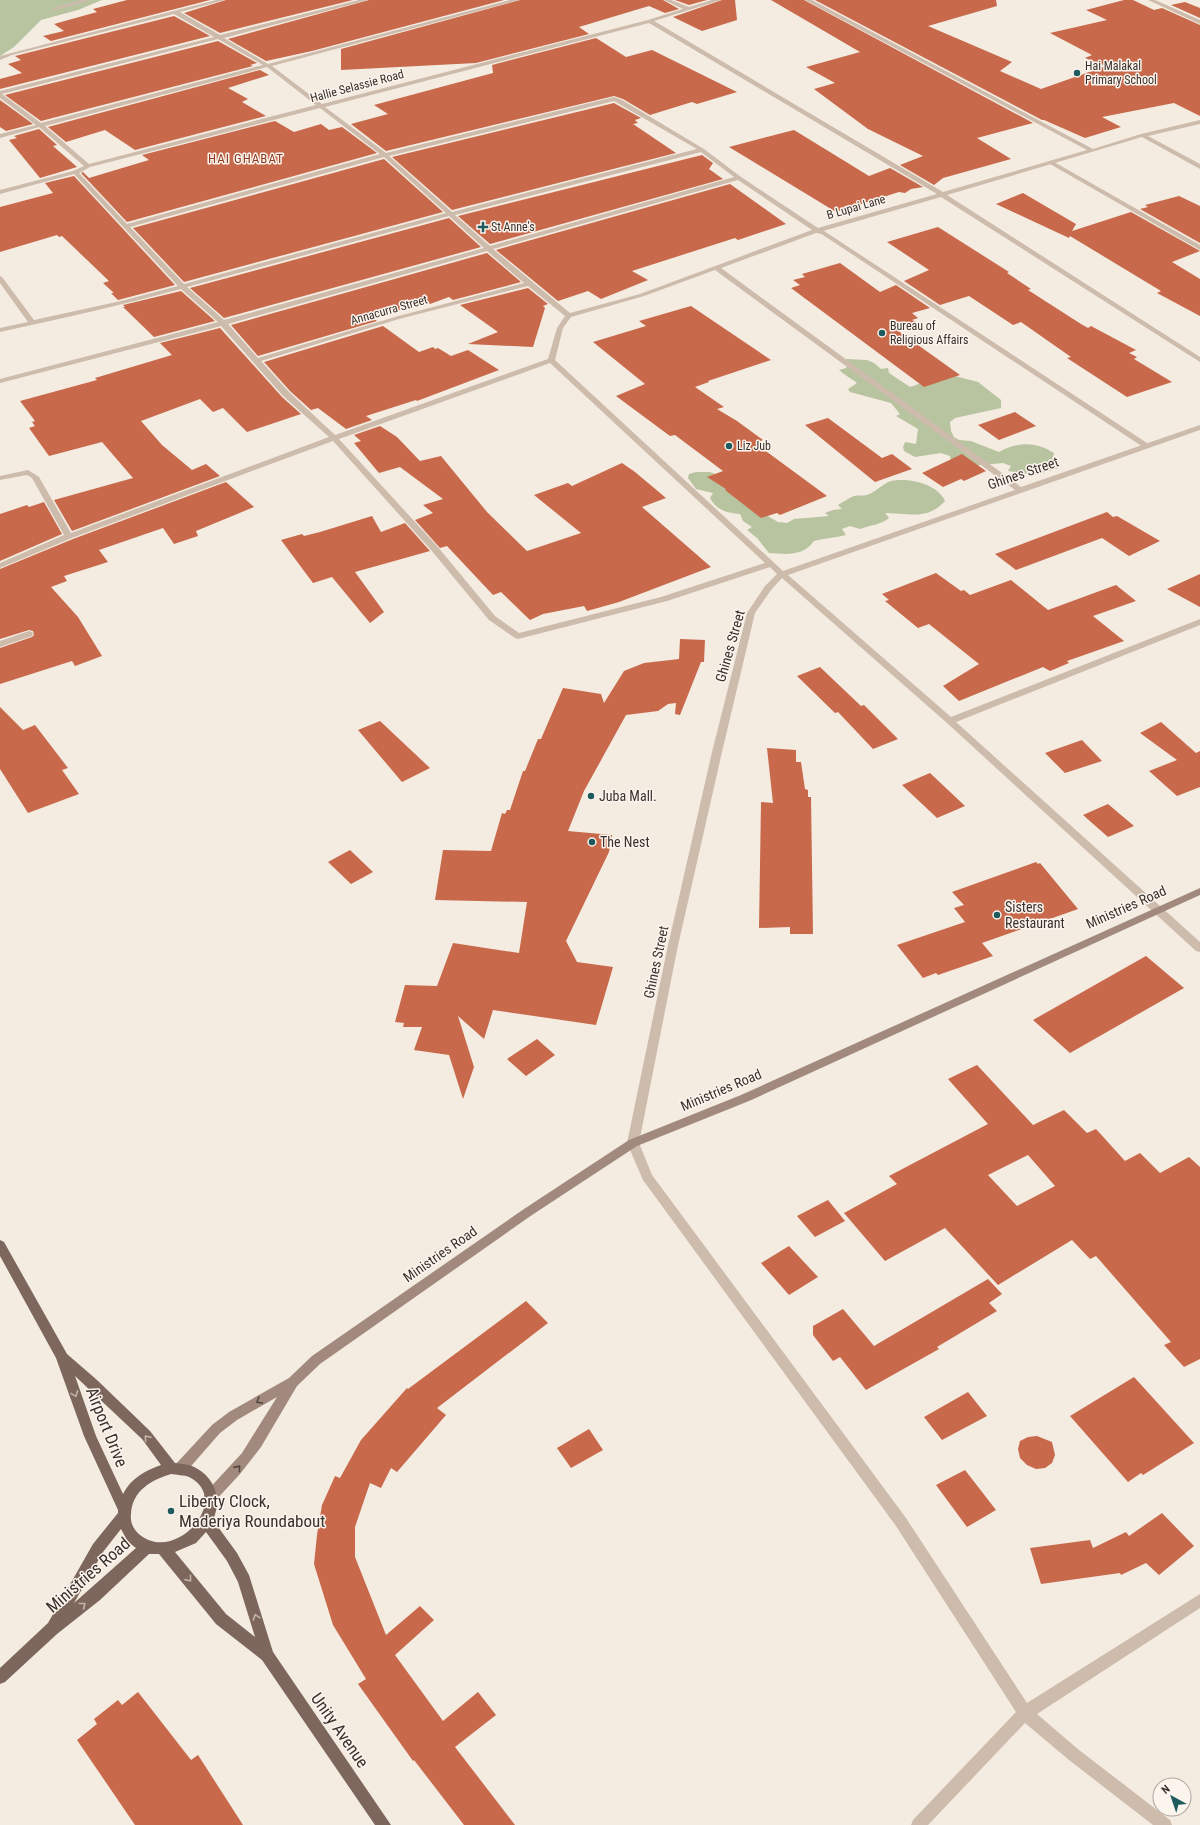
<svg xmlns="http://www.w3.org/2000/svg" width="1200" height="1825" viewBox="0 0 1200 1825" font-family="'Roboto Condensed',sans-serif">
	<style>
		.green { fill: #b8c4a0 }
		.building { fill: #c8694b; fill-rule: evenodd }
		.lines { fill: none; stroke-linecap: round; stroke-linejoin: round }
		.lane { fill: #cdbbac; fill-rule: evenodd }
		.street { fill: #cdbbac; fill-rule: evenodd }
		.secondary { fill: #a18a7d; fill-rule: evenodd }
		.primary { fill: #7d675c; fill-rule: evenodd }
		.oneway { stroke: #c2b5ac }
		.oneway2 { stroke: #544640 }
		.poi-dot { fill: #1f5a5e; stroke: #fbf5ee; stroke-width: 1.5 }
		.labels { text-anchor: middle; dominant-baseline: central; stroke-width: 3; stroke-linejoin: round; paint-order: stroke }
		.far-poi-label { font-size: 12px; fill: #3b302b; stroke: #fbf5ee; text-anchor: start }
		.far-street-label { font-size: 12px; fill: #3b302b; stroke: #fbf5ee }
		.far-neighbourhood-label { font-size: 13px; letter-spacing: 1px; fill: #8c3b22; stroke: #fbf5ee }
		.street-label { font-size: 14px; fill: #3b302b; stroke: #fbf5ee }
		.poi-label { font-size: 14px; fill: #3b302b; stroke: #fbf5ee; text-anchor: start }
		.near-street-label { font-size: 17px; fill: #3b302b; stroke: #fbf5ee }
		.near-poi-label { font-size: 17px; fill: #3b302b; stroke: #fbf5ee; text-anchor: start }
	</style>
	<rect width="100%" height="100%" fill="#f4ebe1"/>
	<path class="green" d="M0,0H102L78,10L41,20L14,47L0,56Z
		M846,359L867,360L874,363L881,369L888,368L889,373L910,387L947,374L978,382L1001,400V408L955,418L950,422L951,431L954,437L959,440L971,441L999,452C1018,442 1035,441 1054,453L1053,457L1058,468L1035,475L1008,471L1011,466L1003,463L970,466L951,461L950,456L941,453L915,457L904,451L903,447L905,442L916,444L918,429L896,416L900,414L891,403L850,392L848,389L857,383C854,380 844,375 839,370L846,368L848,364L844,361Z
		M696,472H710L718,475L766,515L778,522L787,523L794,519L829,516L825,513L833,510L842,509L838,505C843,502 849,498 854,496C858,495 863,496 867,495C876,492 882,484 891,481C908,477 938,484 945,501C927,521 908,513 885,513L889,518C881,525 870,525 860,529L850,526L842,529L846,535C835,538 825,538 814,541C803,557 785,554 769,553L757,538L747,530L752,527L743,521L740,514C727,513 716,510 710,498L713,493L696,489L688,478L689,474Z"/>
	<path class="building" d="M127,0H210L51,41L43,36L64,31L54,24L97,12L93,9Z
		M226,0H353L220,33L184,13Z
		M369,0H504L312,51L266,61L228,39Z
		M520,0H663L679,9L665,13L649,6L579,27L589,34L476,63L341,70V49Z
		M675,0H707L689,5Z
		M722,0H735L737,20L702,31L673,17Z
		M771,0H804L1033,123L977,138L1011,159L943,178L934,185L900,165L923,156L868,129L814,89L835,83L806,67L860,52Z
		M815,0H996L997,6L928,26L1012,62L1000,71L1041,89L1106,66L1085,58L1092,55L1050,33L1107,20L1086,10L1124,0H1133L1154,10L1162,8L1200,25V116L1174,103L1102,117L1121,127L1085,138L1044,120H1042Z
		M1185,2L1200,8V18L1171,5Z
		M174,16L210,36L0,89V79L22,73L8,64L21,60L15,56Z
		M596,38L626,57L652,50L737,92L697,104L692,102L650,115L623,99L614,96L386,151L351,124L388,114L374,105L493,73L492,65Z
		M218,41L257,63L250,65L253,66L41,121L5,95Z
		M260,70L269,75L228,88L248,99L242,102L266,116L135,150L105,130L66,142L48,127Z
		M0,100L33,124L6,131L0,127Z
		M614,103L641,118L635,120L638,123L633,124L676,153L452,210L392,157Z
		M275,121L294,132L321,124L329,130L342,127L377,153L127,222L81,173L83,172L89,178L149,160L142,155Z
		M39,129L57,145L53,146L77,167L40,178L9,140L17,138L14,136Z
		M794,130L869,176L890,168L923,187L911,189L905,193L899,192L836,212L729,147Z
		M702,155L713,163L709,169L723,179L490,244L458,216Z
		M384,159L443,212L184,282L133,228Z
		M74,176L175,285L118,300L111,293H114L103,283L109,281L62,236L59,237L57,235L0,252V207L53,193L45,183Z
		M730,184L786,224L738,240L735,238L632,271L648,280L601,299L588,291L558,301L496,250Z
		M1023,193L1076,224L1072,231L1131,212L1200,251L1172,262L1200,279V316L1157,293L1161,291L1070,236L1069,238L996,204Z
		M1179,196L1200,206V243L1140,209L1148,207L1145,205Z
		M449,218L481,247L224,318L190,288Z
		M938,227L1009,272L1007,273L1031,289L1028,290L1081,324L1088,328L1091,326L1136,350L1129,353L1137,357L1134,359L1172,382L1127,397L1067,358L1071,357L1021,322L1013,325L969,296L940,305L904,281L929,270L887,242Z
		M487,253L521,282L453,300L449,297L430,304L426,301L374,319L377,321L258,356L231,325Z
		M840,263L880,292L896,285L930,308L912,313L918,318L912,320L918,323L897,330L960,375L924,387L791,288L800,285L793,280L805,277L802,274Z
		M528,288L548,304L543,306L545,308L533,347L468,344L498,332L460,305Z
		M181,291L215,321L154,337L123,307H125L123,305Z
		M691,306L771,360L708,381L709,382L695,387L724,407L717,409L737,421L763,440L755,443L827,496L780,515L777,513L761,518L725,490L726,489L707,477L723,471L675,435L670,436L616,396L645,384L593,342L646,326L639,321Z
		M383,326L419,352L433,347L435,349L438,348L451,356L468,350L499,370L417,401L416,400L366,416L372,420L346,429L318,408L311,410L290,391L264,362Z
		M220,328L282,397L301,414L247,432L223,408L213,412L200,399L141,421L162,445L192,470L206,464L220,476L72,531L54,500L133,478L102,442L49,456L29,428L35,426L32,422L35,421L20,401L97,380L95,378L172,355L160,343Z
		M1015,412L1036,426L999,440L978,425Z
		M828,418L882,458L892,454L912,469L875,482L805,425Z
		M380,426L397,437L420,461L441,456L487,512L527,551L581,533L534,495L568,483L572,486L622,463L635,472L666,498L642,507L711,567L619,602L587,611L584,606L543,614L530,620L501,592L493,595L447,546L440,548L415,520L433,513L423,505L443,499L400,467L379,473L354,443L361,441L354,435Z
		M962,454L986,471L964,481L961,479L943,487L922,473Z
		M226,482L254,507L196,531L198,536L174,544L163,528L99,550L108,562L64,576L67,581L51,587L78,617L102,656L75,666L72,661L0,684V648L32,637L34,635L33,631L29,630L0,639V569L73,539Z
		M44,502L62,534L0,561V514L27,505L29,507Z
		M1107,512L1113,517L1117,516L1160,541L1129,556L1102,538L1016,570L995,554Z
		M372,516L381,532L405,523L430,551L355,572L384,612L370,623L332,577L313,583L281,540L302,534L304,536L320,532Z
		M936,573L961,591L964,590L970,595L1011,580L1048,610L1116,585L1136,601L1093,616L1124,641L1067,661L1069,663L1050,671L1043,667L959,701L943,686L979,664L929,624L918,628L885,601L889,600L882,594Z
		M1200,574V607L1167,589Z
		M680,639L705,640L704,662H701L680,715L675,714L676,703L668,704L658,711L626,715L584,791L568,831L612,835L609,852L566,941L577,962L613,967L596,1025L493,1010L484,1039L458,1016L474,1067L463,1099L449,1055L414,1050L422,1027H403L404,1023L395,1022L405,985L437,986L453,943L519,953L527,902L435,900L443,850L491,851L502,813L505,814L507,810H510L523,771H525L538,739H541L563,688L601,694L604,703L624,671L644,663L679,659Z
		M820,667L861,706L864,705L898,739L873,749L838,712L835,713L797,676Z
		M0,707L23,730L35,725L68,768L62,770L79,794L28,813L0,769Z
		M380,721L430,768L402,782L358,730Z
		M1161,722L1196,753L1200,751V787L1177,796L1149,771L1177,760L1140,733Z
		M1082,740L1102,761L1065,773L1045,753Z
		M767,748L796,750V762H801L805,789L808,790V797H811L813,934H790V927L759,928L761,802L773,803Z
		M930,773L965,806L937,818L902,785Z
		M1108,804L1134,826L1108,837L1083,815Z
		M350,850L373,872L351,884L328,862Z
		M1036,862L1038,864L1040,863L1078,909L982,943L993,956L938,975L936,973L923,978L897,945L965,922L954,908L964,905L952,892Z
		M1146,956L1184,988L1070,1053L1033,1020Z
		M537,1039L555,1055L526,1076L507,1059Z
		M977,1065L1033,1125L1064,1110L1087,1133L1096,1129L1125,1161L1140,1153L1160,1173L1189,1157L1200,1167V1359L1184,1367L1164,1345L1171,1342L1096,1256L1090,1259L1072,1240L998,1285L945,1228L885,1261L844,1213L897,1184L889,1176L988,1124L948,1079ZM1028,1155L1055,1186L1017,1206L988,1175Z
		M828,1200L845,1221L815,1237L797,1216Z
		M789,1246L818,1277L789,1295L761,1263Z
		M988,1279L1002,1294L989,1303L997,1311L937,1347L939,1349L866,1390L840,1357L833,1361L813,1335V1326L843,1309L874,1346Z
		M526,1301L548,1323L437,1408L446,1415L397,1472L391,1468L381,1488L370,1483L355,1527V1557L386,1635L420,1606L434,1620L395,1655L443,1721L478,1692L496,1715L455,1747L515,1825H464L414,1760L413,1761L358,1684L366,1679L333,1625L314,1564L317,1535L322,1505L335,1476L340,1478L361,1440L407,1388L408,1389Z
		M1134,1377L1194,1443L1143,1475L1141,1473L1128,1482L1070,1416Z
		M968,1392L987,1416L942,1440L924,1417Z
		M589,1429L603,1450L571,1468L557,1448Z
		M1037,1436L1052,1442L1055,1455L1052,1463L1045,1468L1036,1469L1027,1465L1020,1458L1018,1449L1020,1441L1028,1437Z
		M965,1470L996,1510L967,1527L936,1485Z
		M1162,1513L1194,1546L1159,1575L1146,1563L1121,1575L1120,1573L1041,1584L1030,1548L1090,1540L1093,1548L1126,1532L1129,1536Z
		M138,1692L191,1760L198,1755L243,1825H135L77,1740L97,1724L94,1719L118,1700L122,1705Z"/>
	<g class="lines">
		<path class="lane" d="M1050,162H1054L1200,245V250L1050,164Z
			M819,228L821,229L1150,445L1146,447H1143L817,231L816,230Z"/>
		<path class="street" d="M82,0H92L55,10L52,8Z
			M216,0H225L180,12L220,35L359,0H368L224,38L268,64L510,0H519L272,66L322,104L648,20L683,9L664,0H671L689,7L712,0H721L654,21L943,192L1087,150L805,0H812L1093,149L1141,134L1200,120V124L1148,136L1200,164V169L1142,137L947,195L1200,357V362L941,197L823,231L822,234L816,233L721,268L1021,487L1200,425V430L788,575L951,717L1200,619V625L956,722L1200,942V952L1196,951L947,723L782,578L771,590L755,613L722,752L677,950L639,1143L652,1175L906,1518L1027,1703L1200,1594V1608L1037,1714L1079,1750L1170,1820L1172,1825H1153L1069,1760L1025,1723L928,1825H911L913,1820L1016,1712L896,1526L643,1180L627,1143L667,950L712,752L747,613L765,586L777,574L770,567L667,601L518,639L515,638L489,620L431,550L333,441L72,538L0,568V563L64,535L32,478L27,475L0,480V476L28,470L39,477L71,533L329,437L283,396L221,326L0,383V379L218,322L181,289C121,305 60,319 0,332V328L28,322L0,283V276L2,277L34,320L121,301L178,286L74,174L0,194V190L73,171L84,166L39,127L0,138V134L36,125L0,98V91L214,37L174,14L12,55L0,60V56ZM649,23L937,194L818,228L741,177L704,149L622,100L614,97L386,153L325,107ZM218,39L263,65L41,123L2,94ZM267,67L316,105L89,164L45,126ZM614,101L697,149L452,212L389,156ZM320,108L380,154L127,224L79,173L90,167ZM701,152L734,177L490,246L455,215ZM384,157L446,213L184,284L130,227ZM738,180L812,230L640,294L570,313L493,249ZM449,216L484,248L224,320L187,287ZM487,251L524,283L395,317L258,358L228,324ZM715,270L1015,490L783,571L555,360L563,328L571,317L644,296ZM528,286L565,316L557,328L548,359L335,435L289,392L261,361L399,319ZM550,363L765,563L661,597L519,633L495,616L437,546L339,439Z
			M1148,0H1155L1200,20V24Z
			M29,631L32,632L33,634L32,636L0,647V641Z"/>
		<path class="secondary" d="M1200,888V895L749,1101L637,1146L532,1215L320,1364L297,1386L261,1447L240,1474L216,1500L211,1502L206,1500L204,1496L206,1492L242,1453L277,1397L237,1420L220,1433L185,1473L180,1475L175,1473L174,1469L175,1465L212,1425L229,1412L289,1378L312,1356L524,1209L629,1140L741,1095Z"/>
		<path class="primary" d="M0,1240L4,1242L67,1354L97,1380L150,1431L175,1463C182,1464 190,1464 196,1468C216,1479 222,1500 213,1520L237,1553L249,1575L273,1652L391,1825H375L262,1660L216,1624L159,1554H149L100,1600L57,1634L5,1682L0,1684V1668L48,1623L93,1544L118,1513V1510L84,1436L56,1358L0,1256ZM75,1376L142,1439L161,1465C145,1471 131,1478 123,1494L96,1436ZM171,1474C176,1475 184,1475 189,1477C233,1499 176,1564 140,1535C133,1529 130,1522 131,1514C132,1491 151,1480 171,1474ZM121,1529L128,1542L136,1548L74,1603L103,1552ZM206,1532L227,1561L238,1582L255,1637L226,1614L175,1552L196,1543Z"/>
	</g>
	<defs><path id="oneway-chevron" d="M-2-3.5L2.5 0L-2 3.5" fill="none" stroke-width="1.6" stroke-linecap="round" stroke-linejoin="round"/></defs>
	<g class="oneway">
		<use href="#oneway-chevron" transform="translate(75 1394) rotate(70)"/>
		<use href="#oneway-chevron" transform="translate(147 1438) rotate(-130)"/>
		<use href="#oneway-chevron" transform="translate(189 1579) rotate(51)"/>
		<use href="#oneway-chevron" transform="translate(83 1605) rotate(-38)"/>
		<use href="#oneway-chevron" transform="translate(256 1617) rotate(-107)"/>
	</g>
	<g class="oneway2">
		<use href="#oneway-chevron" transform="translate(259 1401) rotate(150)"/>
		<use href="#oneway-chevron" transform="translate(238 1468) rotate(-51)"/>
	</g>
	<g class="poi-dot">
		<circle cx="1077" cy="73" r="4"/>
		<path d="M481 221h4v4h4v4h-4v4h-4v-4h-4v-4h4z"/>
		<circle cx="882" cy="333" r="4"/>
		<circle cx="729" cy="446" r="4"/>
		<circle cx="591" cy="796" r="4"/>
		<circle cx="592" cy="842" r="4"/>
		<circle cx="997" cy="915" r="4"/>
		<circle cx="171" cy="1511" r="4"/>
	</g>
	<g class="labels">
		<g class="far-poi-label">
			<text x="1085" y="66">Hai Malakal<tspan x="1085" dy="14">Primary School</tspan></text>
			<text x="491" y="227">St Anne's</text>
			<text x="890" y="326">Bureau of<tspan x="890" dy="14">Religious Affairs</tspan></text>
			<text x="737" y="446">Liz Jub</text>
		</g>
		<g class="far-street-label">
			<text transform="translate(357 86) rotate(-15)">Hallie Selassie Road</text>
			<text transform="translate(856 207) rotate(-16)">B Lupai Lane</text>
			<text transform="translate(389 310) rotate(-16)">Annacurra Street</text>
		</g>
		<g class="far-neighbourhood-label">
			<text x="246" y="158">HAI GHABAT</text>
		</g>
		<g class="street-label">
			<text transform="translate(1023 473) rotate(-19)">Ghines Street</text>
			<text transform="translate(730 646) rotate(-74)">Ghines Street</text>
			<text transform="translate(1126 907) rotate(-24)">Ministries Road</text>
			<text transform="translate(656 962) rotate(-78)">Ghines Street</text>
			<text transform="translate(721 1090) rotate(-23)">Ministries Road</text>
			<text transform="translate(440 1254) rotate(-35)">Ministries Road</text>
		</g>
		<g class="poi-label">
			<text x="599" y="796">Juba Mall.</text>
			<text x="600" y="842">The Nest</text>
			<text x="1005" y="907">Sisters<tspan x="1005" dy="16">Restaurant</tspan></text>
		</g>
		<g class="near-street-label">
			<text transform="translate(107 1427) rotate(68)">Airport Drive</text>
			<text transform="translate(88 1575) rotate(-41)">Ministries Road</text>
			<text transform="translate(340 1730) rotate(55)">Unity Avenue</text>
		</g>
		<g class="near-poi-label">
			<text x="179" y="1501">Liberty Clock,<tspan x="179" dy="20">Maderiya Roundabout</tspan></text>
		</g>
	</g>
	<g transform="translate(1172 1797) rotate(320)"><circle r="19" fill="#fbf5ee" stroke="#aea6a0"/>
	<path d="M0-3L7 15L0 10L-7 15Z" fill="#1f5a5e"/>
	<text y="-6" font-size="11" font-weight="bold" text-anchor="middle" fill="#3b302b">N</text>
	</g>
</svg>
